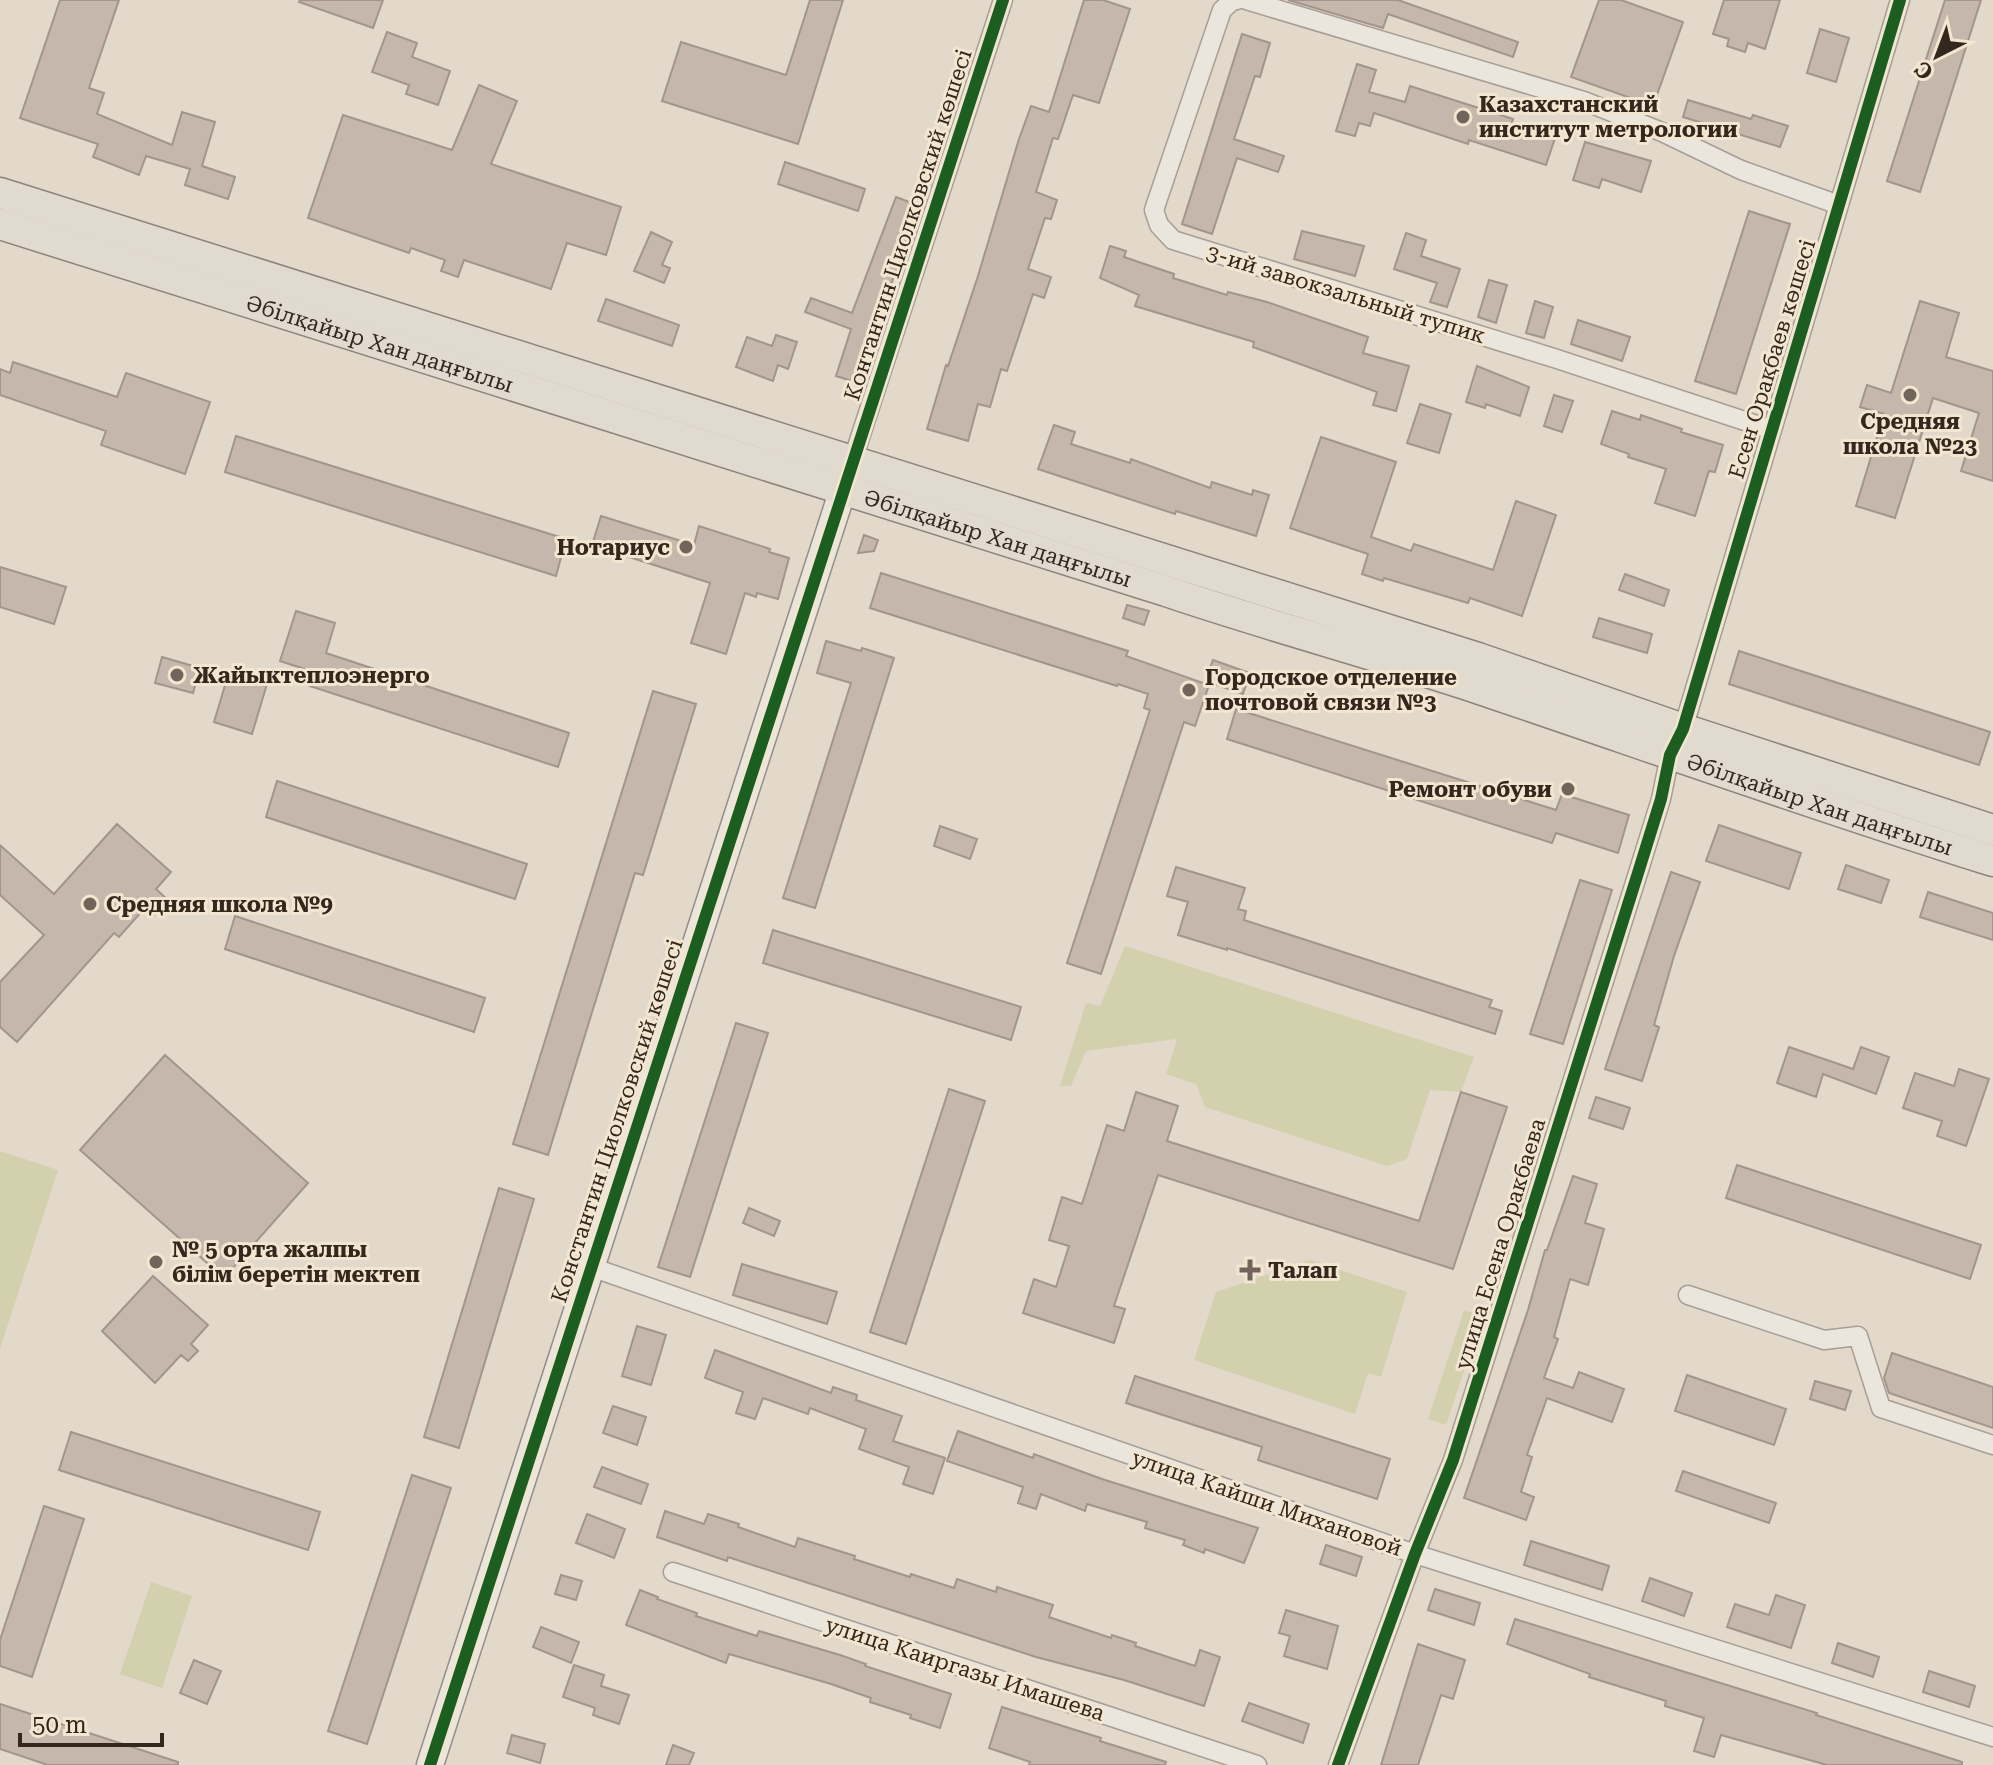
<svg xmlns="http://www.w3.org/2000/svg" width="1993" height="1765" viewBox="0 0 1993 1765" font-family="'Roboto Serif',serif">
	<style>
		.green { fill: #d3d0ae }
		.building { fill: #c5b7ac; stroke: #a2958b; stroke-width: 2 }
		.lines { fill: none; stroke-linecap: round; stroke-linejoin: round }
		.street-casing { stroke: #a79e95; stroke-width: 21 }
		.secondary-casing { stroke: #968e85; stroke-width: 29 }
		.primary-casing { stroke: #8c847b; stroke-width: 33 }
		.street { stroke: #eae5dd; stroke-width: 18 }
		.secondary { stroke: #eae5dd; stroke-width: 26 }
		.primary { stroke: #e1dace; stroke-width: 30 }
		.cycleway-casing { stroke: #f3e6d1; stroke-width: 17 }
		.cycleway { stroke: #1b5e20; stroke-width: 12 }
		.poi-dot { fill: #71655b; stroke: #f3e6d1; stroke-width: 3 }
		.labels { text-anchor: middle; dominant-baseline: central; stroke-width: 6; stroke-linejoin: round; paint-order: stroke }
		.poi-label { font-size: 22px; font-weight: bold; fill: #34271e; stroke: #f3e6d1; text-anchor: start }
		.street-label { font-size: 22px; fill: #34271e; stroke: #f3e6d1 }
	</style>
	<rect width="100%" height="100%" fill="#e2d9cb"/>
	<path class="green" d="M1125,946L1474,1057L1461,1092L1430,1090L1407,1159L1387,1166L1205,1107L1196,1084L1166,1074L1177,1039L1086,1051L1071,1086H1060L1086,1003L1100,1006Z
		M0,1151L58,1170L0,1349Z
		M1310,1260L1407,1292L1381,1377L1368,1373L1355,1414L1194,1360L1216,1292Z
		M1464,1310L1482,1316L1446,1425L1428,1419Z
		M151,1582L192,1596L162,1688L120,1674Z"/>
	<path class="building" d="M60,0H119L89,88L104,93L97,114L172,145L182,112L215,122L202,166L235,177L228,199L185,185L190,169L146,156L139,175L93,157L98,144L20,118Z
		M300,0H383L373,28L299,2Z
		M810,0H843L798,144L662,101L681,42L786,75Z
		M1084,0H1103L1130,9L1099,103L1073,95L1058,139L1053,138L1036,192L1057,200L1051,219L1045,218L1028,269L1051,277L1044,298L1033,294L1007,371L1001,369L990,407L978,404L968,441L927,429L946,365L948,366L978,276L1019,139L1031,106L1049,112Z
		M1288,0H1398L1518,42L1513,57L1388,14L1383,28Z
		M1599,0H1621L1683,22L1653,106L1571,77Z
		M1724,0H1780L1765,49L1748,43L1745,52L1727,46L1729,39L1713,34Z
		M1945,0H1981L1920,192L1887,181Z
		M1820,29L1849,38L1836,82L1807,73Z
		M387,32L417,43L412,57L450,71L438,105L406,94L409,85L372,72Z
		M1242,34L1270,43L1260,77L1255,76L1234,139L1284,156L1278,172L1237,158L1212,234L1182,224Z
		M1357,64L1376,70L1369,92L1405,102L1410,86L1513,119L1511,126L1538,135L1541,126L1557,132L1546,165L1469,140L1468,144L1374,113L1370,126L1359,123L1355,136L1336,131Z
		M479,85L517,101L491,164L621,207L606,255L567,243L551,289L464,260L458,277L441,271L445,260L411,248L409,253L308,218L343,115L452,150Z
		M1688,100L1751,119L1753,115L1788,126L1780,147L1683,117Z
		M1585,142L1651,161L1641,192L1602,179L1599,188L1573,180Z
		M785,162L865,189L858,211L778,184Z
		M896,197L920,206L855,382L836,376L851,329L805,312L811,298L852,313Z
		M1749,211L1790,224L1736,394L1695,381Z
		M1302,231L1364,246L1355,276L1294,259Z
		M651,232L672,242L662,265L670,268L664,283L634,271Z
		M1406,233L1426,240L1421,256L1460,269L1447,307L1430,302L1437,283L1394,269Z
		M1110,246L1126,251L1124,257L1174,274L1173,278L1227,295L1228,292L1267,302L1368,337L1363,353L1409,366L1396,411L1373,405L1377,392L1253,347L1254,342L1135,306L1139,295L1100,278Z
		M1489,280L1507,285L1496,323L1478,317Z
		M606,299L679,325L672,346L598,321Z
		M1535,301L1553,307L1544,338L1526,333Z
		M1920,301L1959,313L1946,357L1993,371V481L1961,471L1979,413L1933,398L1895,518L1856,506L1884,414L1860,407L1867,385L1891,393Z
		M1578,320L1630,337L1622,361L1571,344Z
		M776,335L797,342L788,369L778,365L773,381L736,367L747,337L772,346Z
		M13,362L117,397L126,373L210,402L185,474L101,445L106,431L0,395V369L10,373Z
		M1477,366L1529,387L1520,416L1486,404L1485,408L1466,402Z
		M1554,395L1573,401L1562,432L1544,426Z
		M1420,404L1451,414L1439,453L1407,443Z
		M1612,411L1640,420L1641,415L1682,429L1681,432L1723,445L1715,472L1709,471L1695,516L1655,503L1666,469L1628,457L1629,454L1601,444Z
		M1054,425L1075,432L1071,444L1130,463L1131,459L1210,488L1212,482L1252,495L1253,490L1269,495L1256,536L1176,511L1175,514L1038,469Z
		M236,436L566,539L556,576L225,472Z
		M1321,437L1396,462L1371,537L1411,551L1414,544L1493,570L1516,501L1556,515L1522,616L1470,598L1468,603L1384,578L1383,581L1362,574L1368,554L1290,528Z
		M601,516L694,545L699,526L770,549L769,552L789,558L778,599L757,593L756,597L745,593L726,654L691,643L710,583L592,545Z
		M864,535L878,540L874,551L858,553Z
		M0,567L66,587L54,624L0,607Z
		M881,573L1128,651L1126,656L1209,685L1195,726L1184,722L1101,974L1067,963L1150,710L1144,708L1148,694L1118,684L1117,686L870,608Z
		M1625,574L1669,590L1664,606L1619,590Z
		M1127,605L1149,611L1144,625L1123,618Z
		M296,611L335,623L326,653L569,733L558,767L310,686L314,672L280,661Z
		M1599,618L1652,634L1647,653L1593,637Z
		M826,641L861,651L862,648L894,658L815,908L783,898L851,683L817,673Z
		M1739,651L1990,732L1979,765L1729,684Z
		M162,657L200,668L193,693L155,683Z
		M1213,660L1250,673L1243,694L1205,681Z
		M229,672L267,684L252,734L214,722Z
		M653,691L696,704L643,875L635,873L548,1155L513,1144Z
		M1236,709L1556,810L1562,794L1629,815L1618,853L1556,833L1552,843L1227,739Z
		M277,781L527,864L515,899L266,817Z
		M117,824L171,872L156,889L168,900L152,917L143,910L119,937L114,933L17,1042L0,1027V982L44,935L0,895V845L54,894Z
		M1719,825L1801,853L1789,889L1706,861Z
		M940,826L977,839L970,859L934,846Z
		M1846,865L1889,880L1881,903L1838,889Z
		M1176,867L1245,888L1238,909L1246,911L1244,920L1492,1000L1489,1007L1502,1011L1495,1034L1227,948V950L1178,935L1188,902L1167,896Z
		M1671,872L1700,882L1674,956L1654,1025L1659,1027L1642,1081L1605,1069Z
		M1580,880L1612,890L1563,1044L1530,1034Z
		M1928,892L1993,913V940L1920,917Z
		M235,916L485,998L474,1032L225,949Z
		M773,930L1021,1007L1011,1040L763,963Z
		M736,1023L768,1033L690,1277L658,1267Z
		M1789,1047L1853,1069L1861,1047L1889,1057L1876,1094L1823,1074L1816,1097L1777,1083Z
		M165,1055L308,1183L224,1278L80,1150Z
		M1959,1069L1989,1079L1966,1146L1937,1136L1942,1121L1903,1108L1915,1073L1954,1086Z
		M949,1089L985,1101L906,1344L870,1332Z
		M1136,1092L1178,1106L1167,1141L1419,1221L1461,1092L1507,1107L1453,1269L1158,1175L1114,1306L1125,1309L1114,1343L1023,1313L1034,1279L1056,1287L1069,1246L1049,1240L1062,1197L1082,1204L1107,1125L1124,1131Z
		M1596,1097L1630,1108L1623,1129L1589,1118Z
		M1737,1165L1981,1245L1970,1279L1726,1198Z
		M1573,1176L1597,1184L1585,1223L1604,1229L1588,1285L1570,1279L1554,1337L1558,1339L1544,1378L1573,1388L1579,1372L1624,1389L1612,1422L1547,1398L1527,1455L1532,1457L1521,1492L1534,1497L1526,1520L1464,1498L1528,1310L1545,1250H1547Z
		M499,1188L534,1199L459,1448L424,1437Z
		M749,1208L780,1221L774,1236L743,1223Z
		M742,1264L837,1292L827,1324L733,1295Z
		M153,1276L208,1325L191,1344L198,1351L188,1361L181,1355L155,1383L102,1331Z
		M637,1326L666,1335L651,1385L622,1376Z
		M715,1350L831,1393L833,1387L857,1395L856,1400L902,1416L893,1441L945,1458L933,1494L903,1484L909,1467L859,1449L866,1429L810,1408L808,1414L763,1398L755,1419L736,1413L743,1392L705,1378Z
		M1892,1353L1993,1387V1428L1889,1393L1884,1378Z
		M1687,1375L1786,1409L1774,1445L1675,1411Z
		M1135,1376L1390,1459L1377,1499L1258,1460L1262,1447L1126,1403Z
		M1815,1381L1851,1391L1845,1410L1810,1399Z
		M613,1406L646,1417L637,1445L603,1433Z
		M958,1431L1033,1458L1034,1454L1102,1479L1258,1528L1244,1563L1205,1549L1204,1553L1183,1545L1185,1540L1145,1528L1147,1522L1087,1504L1085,1511L1041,1494L1036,1509L1018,1503L1023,1487L947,1461Z
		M71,1432L320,1512L308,1550L59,1470Z
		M602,1467L648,1484L641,1504L594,1487Z
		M1683,1471L1776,1503L1769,1523L1676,1491Z
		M412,1475L451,1488L367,1744L328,1731Z
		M44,1506L84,1519L32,1677L0,1666V1640Z
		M665,1511L704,1524L708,1514L739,1524L738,1527L795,1547L798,1538L855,1556L854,1559L910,1577L911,1574L954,1588L957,1579L996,1592L997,1587L1053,1605L1049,1617L1111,1638L1112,1635L1136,1643L1135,1646L1195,1666L1200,1650L1220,1657L1204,1706L1124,1680L1036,1657L728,1557L727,1561L657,1537Z
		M587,1514L625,1529L614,1558L576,1543Z
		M1531,1541L1609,1566L1602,1590L1524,1565Z
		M1326,1545L1362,1557L1356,1576L1320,1564Z
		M561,1575L582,1581L576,1600L555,1594Z
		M1650,1578L1692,1593L1684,1616L1642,1601Z
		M1435,1589L1480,1603L1474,1625L1428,1610Z
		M640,1590L658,1597L657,1599L697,1613L696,1616L757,1636L759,1631L840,1655L866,1664L865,1666L951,1694L940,1728L910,1718L911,1715L870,1702L871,1698L831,1684L729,1654L726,1663L626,1625Z
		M1776,1595L1805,1605L1791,1648L1727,1627L1735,1604L1769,1615Z
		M1286,1610L1338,1626L1327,1669L1284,1656L1290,1636L1279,1633Z
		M1515,1619L1775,1700L1817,1713L1816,1715L1962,1762V1765H1827L1721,1735L1714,1757L1694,1751L1704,1718L1665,1706L1666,1701L1589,1677L1590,1674L1507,1644Z
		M541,1627L579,1642L571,1663L533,1647Z
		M1838,1643L1879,1657L1873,1677L1832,1663Z
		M1418,1644L1465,1660L1453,1699L1441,1695L1418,1765H1381Z
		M194,1660L221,1671L207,1704L180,1693Z
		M574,1665L604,1675L601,1686L629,1695L619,1724L593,1715L595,1708L563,1697Z
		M1929,1671L1975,1686L1969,1707L1923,1692Z
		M1249,1703L1309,1724L1303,1743L1242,1721Z
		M0,1704L178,1762V1765H48L0,1749Z
		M1002,1707L1101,1738L1100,1741L1166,1762L1165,1765H1029L1030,1762L989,1748Z
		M512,1735L545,1744L540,1763L507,1753Z
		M673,1745L694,1753L689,1765H666Z"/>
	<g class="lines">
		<defs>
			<path id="street" d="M1237,0L1232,1L1222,10L1154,210L1159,225L1173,240L1557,359L1772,430
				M1246,0L1584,101L1662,132L1741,170L1839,205
				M852,462L1003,0
				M591,1267L1415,1554L1993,1737
				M1688,1295L1824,1340L1858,1336L1881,1408L1993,1445
				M673,1572L1257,1765
				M1338,1765L1415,1554L1453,1460L1638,873L1661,799L1670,755L1683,729L1900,0"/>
			<path id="secondary" d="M430,1765L849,471"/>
			<g id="primary">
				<path d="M0,193L1478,658L1683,729L1993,830"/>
				<path id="s1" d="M0,224L1166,591C1266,625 1368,652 1468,685C1643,744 1817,806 1993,861"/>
			</g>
		</defs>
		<use href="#street" class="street-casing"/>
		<use href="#secondary" class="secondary-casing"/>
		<use href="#primary" class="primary-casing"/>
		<use href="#street" class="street"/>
		<use href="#secondary" class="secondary"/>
		<use href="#primary" class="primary"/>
		<defs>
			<path id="cycleway" d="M430,1765L1003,0
				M1338,1765L1415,1554L1453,1460L1638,873L1661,799L1670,755L1683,729L1900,0"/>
		</defs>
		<use href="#cycleway" class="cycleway-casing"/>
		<use href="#cycleway" class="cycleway"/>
	</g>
	<g class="poi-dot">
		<circle cx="1463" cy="117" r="8"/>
		<circle cx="1910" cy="395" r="8"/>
		<circle cx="686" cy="547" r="8"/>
		<circle cx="177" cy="675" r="8"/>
		<circle cx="1189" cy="690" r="8"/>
		<circle cx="1568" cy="789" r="8"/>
		<circle cx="90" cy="904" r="8"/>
		<circle cx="156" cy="1262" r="8"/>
		<path d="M1246 1258h8v8h8v8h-8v8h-8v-8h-8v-8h8z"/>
	</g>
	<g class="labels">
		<g class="poi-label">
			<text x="1479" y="104">Казахстанский<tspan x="1479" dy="25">институт метрологии</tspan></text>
			<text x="1910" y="421" text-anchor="middle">Средняя<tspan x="1910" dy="25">школа №23</tspan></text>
			<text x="670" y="547" text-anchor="end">Нотариус</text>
			<text x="193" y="675">Жайыктеплоэнерго</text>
			<text x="1205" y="677">Городское отделение<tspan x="1205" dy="25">почтовой связи №3</tspan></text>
			<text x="1552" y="789" text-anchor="end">Ремонт обуви</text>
			<text x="106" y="904">Средняя школа №9</text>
			<text x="172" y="1249">№ 5 орта жалпы<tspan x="172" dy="25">білім беретін мектеп</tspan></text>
			<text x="1268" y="1270">Талап</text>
		</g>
		<g class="street-label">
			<text transform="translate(908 225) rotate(-72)">Контантин Циолковский көшесі</text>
			<text transform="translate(1346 294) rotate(17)">3-ий завокзальный тупик</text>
			<text stroke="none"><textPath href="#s1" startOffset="398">Әбілқайыр Хан даңғылы</textPath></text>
			<text transform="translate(1772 359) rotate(-73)">Есен Орақбаев көшесі</text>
			<text stroke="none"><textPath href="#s1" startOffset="1046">Әбілқайыр Хан даңғылы</textPath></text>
			<text stroke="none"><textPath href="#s1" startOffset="1910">Әбілқайыр Хан даңғылы</textPath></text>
			<text transform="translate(617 1121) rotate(-72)">Константин Циолковский көшесі</text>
			<text transform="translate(1500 1244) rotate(-73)">улица Есена Оракбаева</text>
			<text transform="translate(1267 1503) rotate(19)">улица Кайши Михановой</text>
			<text transform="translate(965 1669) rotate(18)">улица Каиргазы Имашева</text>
		</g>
	</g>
	<g transform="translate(1937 56) rotate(222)" stroke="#f3e6d1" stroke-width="6" paint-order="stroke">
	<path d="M0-6L14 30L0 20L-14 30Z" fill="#34271e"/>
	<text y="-12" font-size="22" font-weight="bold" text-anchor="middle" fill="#34271e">С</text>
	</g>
	<path d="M20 1733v12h142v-12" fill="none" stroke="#34271e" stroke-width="4"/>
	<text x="32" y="1733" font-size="24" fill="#34271e" stroke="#f3e6d1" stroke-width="6" paint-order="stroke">50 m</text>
</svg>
